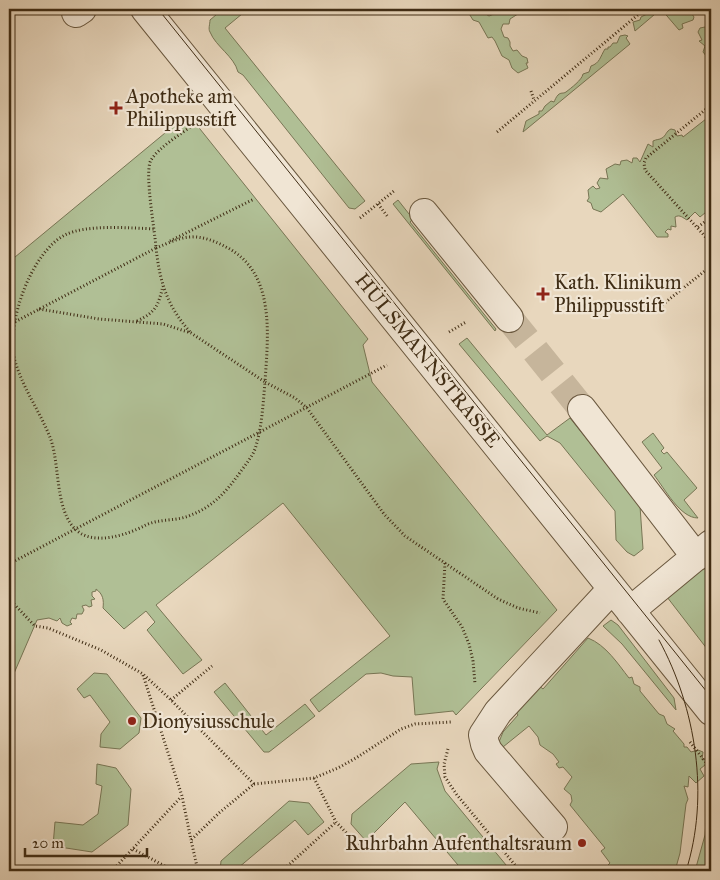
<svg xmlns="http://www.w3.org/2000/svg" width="720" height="880" viewBox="0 0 720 880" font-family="'IM FELL Great Primer',serif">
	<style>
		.green { fill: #b0bf95; stroke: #787655 }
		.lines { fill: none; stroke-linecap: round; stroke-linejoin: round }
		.minor-tunnel { stroke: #c6b59b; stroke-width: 28; stroke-dasharray: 28 14; stroke-linecap: butt }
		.minor-casing { stroke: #6a583f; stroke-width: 30 }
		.path { stroke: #402d15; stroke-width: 3; stroke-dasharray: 1 2.5; stroke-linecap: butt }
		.minor { stroke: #f0e5d4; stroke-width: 28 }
		.tram { stroke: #402d15; stroke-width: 1 }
		.poi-dot { fill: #8f2418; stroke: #f0e5d4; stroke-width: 2 }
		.labels { text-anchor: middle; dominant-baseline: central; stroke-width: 4.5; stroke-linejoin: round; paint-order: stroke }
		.poi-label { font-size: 20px; fill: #402d15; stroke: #f0e5d4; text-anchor: start }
		.street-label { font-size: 20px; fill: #402d15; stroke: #f0e5d4 }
	</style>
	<rect width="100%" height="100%" fill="#e8d7bd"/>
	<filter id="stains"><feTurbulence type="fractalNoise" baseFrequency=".004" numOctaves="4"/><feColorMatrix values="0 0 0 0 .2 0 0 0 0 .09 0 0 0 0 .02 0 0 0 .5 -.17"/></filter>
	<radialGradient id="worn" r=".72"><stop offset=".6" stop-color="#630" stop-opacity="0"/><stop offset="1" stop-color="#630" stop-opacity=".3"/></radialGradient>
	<path class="green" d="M223,9H248L225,28L365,201L355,209L349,208L243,75L238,72C234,56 216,47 210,32C208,29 210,24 210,20Z
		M464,9H477L489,16L494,14L496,9H522L521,12L510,19L509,24H503L501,29L504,37L508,38L510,42V46L513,51L517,50L522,56L527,58L528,63H526L528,68L518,73L512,68L509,60L502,56L495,41L492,37L488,38L479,22L473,20L468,12Z
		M650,9H702L698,15L695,12L692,14L694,17L693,20L682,24L683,28L679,30L661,9L635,31L633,22L640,20L641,17L647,14Z
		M711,21V62V59L707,57L703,52L705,46L699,41L702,40L698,32L700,28L705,27Z
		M625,35L628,36L626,38L630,44L523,132L526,121L539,114V111H542L545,106L551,101L554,102C555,100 556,97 558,95C561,92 563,94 566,92C571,88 582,80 583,74L589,72L591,66C600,63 600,57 605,49H608V47H610L613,43H617L620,36Z
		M188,114L368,339L363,345L372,382L557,610L456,715L453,711L415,715L412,677L393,676L381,673L366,674L319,712L310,700L390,636L283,503L156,605L202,660L183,674L147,630L155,622L146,611L124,629L103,608C104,600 103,594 96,589V591L92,592V596L95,599L91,600L92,606L89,607L86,605L82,606L84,610L82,614H77L76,619L72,618L70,622L72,624L67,626L62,623L60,618L57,621L49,618L37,620L9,685V262Z
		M711,115V208L700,217L695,212L687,220C683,218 680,214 675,217L676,227L671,226V230L668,229L665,232L668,234V237H657L623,194L601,212L593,209L591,203L587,201L589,198L588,190L593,186L596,189L600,188L597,183L600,178L608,179L606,169L615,164L620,165L621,161L627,160L632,163L633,158H637L640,162L648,144L653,147V141C657,139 659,140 662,138C666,136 666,131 671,129L675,130L677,136L682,135L683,137Z
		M398,200L413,219L410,222L496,329L495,331L393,204Z
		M467,338L547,435L570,418L640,506L643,549L634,556L627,552L616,540L615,511L560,443L547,436L540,441L459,344Z
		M653,433L664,448L661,451L664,454L667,452L697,488L684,500L698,518C680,518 665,489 654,475L662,468L642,442Z
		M711,561V654L667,597Z
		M611,620L618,625L674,698L676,710L622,644L603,626Z
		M588,638C606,645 618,664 629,678L632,677L634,684L640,687V691L659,714L664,716L667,724L675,729L673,731L684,744V747H687L691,752L698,750L703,752L702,760L707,759L705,765L700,769L704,776L696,783L689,776L688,787L684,786L688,799L686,804L680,853L675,871H599V869L607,866L610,863L601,851L605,848L570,805L572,801L571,795L564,789L572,777L563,767L559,768L556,764L559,762L553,754L540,745L538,737L529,726L503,747L499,742L503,732L518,715L514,709L537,684L543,689Z
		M94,673L107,674L141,718L139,733L120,749L100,747L101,734L110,722L90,695L84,698L77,689Z
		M225,683L266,735L305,704L315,716L269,752H264L214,692Z
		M439,762L437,769L445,791L511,871H463L405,802L366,841L351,824L352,814L411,764Z
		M97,764L116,768L131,789L128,825L92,852L53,846L55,822L83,825L98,814L102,786L96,784Z
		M709,781L711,784V871H695L705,835Z
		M289,801L309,803L324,822L308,835L295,820L238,868V871H220L221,861Z"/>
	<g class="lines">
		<path class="minor-tunnel" d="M509,318L582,409"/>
		<defs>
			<path id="minor" d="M145,9L711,711
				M76,13L82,9
				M424,213L509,318
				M582,409L696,557
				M630,611L711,544
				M553,827L488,751L485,744L483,735L498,712L612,589"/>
		</defs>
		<use href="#minor" class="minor-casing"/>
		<path class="path" d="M531,91L534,100
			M711,105L646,158L644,163L645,170L711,243
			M497,132L645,9
			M378,204L388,217
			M360,218L394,191
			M698,227L711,217
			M170,241L254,199
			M156,248C166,244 178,238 189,237C202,236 215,241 226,247C276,272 268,335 265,382L295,398L307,408L384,514L405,536L498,599L518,608L540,613
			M156,248C160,283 167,306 191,333
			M39,309L99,319L163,324L191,333L265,382C263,404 262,428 255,449C252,457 246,464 241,471C227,491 214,506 191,515C176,522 158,518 144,526C126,535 94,546 76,530C55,510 60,467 51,440C41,413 23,389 15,361C5,325 31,252 65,235C86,224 131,228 155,229
			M657,309L711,266
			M137,321C156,312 158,306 163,286
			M9,325L156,248C155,231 144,172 151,160C159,147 181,134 193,125
			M449,332L466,322
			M445,563L443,599L462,627L469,644L473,661L475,684
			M9,564L387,365
			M9,599L35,626L48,628L101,650L143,674L171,700L254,784L219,813L191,840L198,871
			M710,602L711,603
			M143,675L182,796L191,840
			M171,700L212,666
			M690,742L711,769
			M448,749L444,764L445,777L457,795L520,871
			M314,778L336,822L360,847
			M254,784L314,778L338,768L356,758L401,729L415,724L451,722
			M133,849L174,871
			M112,871L181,797
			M282,871L336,822"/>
		<use href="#minor" class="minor"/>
		<path class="tram" d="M158,9L711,697
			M659,640C696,708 710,796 686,871"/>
	</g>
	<g class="poi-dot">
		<path d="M113.5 100.5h5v5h5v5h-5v5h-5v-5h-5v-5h5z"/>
		<path d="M540.5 286.5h5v5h5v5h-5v5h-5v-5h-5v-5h5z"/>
		<circle cx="132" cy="721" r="5"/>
		<circle cx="582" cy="843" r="5"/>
	</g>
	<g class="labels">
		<g class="poi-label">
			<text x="126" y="96">Apotheke am<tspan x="126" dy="23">Philippusstift</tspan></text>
			<text x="554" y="282">Kath. Klinikum<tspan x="554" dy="23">Philippusstift</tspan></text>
			<text x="142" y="721">Dionysiusschule</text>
			<text x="572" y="843" text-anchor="end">Ruhrbahn Aufenthaltsraum</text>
		</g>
		<g class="street-label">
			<text transform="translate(428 360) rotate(51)">HÜLSMANNSTRASSE</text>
		</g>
	</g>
	<rect width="720" height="880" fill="none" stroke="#e8d7bd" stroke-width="30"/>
	<rect x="10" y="10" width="700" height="860" fill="none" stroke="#402d15" stroke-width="2.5"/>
	<rect x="15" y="15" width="690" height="850" fill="none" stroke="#402d15"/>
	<path d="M25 848v8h122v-8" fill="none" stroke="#402d15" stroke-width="2.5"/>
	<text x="32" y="848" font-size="15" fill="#402d15" stroke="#f0e5d4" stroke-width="4" paint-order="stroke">20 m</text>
	<rect width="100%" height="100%" filter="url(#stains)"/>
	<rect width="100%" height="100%" fill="url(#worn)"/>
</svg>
